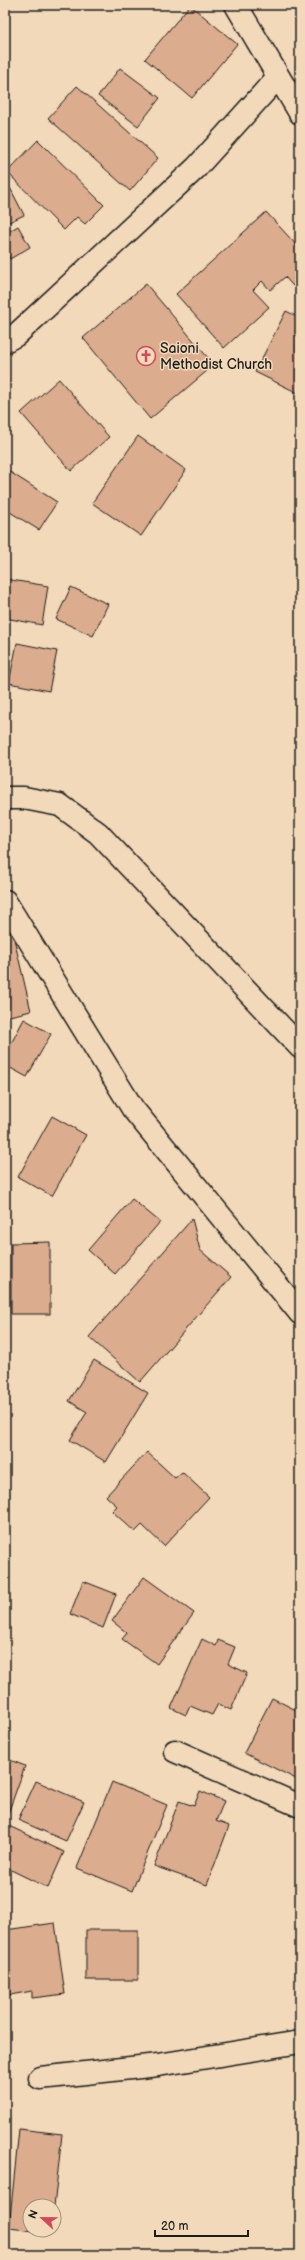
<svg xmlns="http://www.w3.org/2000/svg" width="305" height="2260" viewBox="0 0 305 2260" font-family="'Balsamiq Sans',sans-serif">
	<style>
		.building { fill: #dcac8e; stroke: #1c1c1c }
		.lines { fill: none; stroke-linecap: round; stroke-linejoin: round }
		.minor-casing { stroke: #1c1c1c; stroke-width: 25 }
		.minor { stroke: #f2d9b9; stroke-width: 22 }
		.labels { text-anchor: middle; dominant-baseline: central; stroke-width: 3; stroke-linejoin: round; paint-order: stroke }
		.poi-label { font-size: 14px; fill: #1c1c1c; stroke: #f2d9b9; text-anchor: start }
	</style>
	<rect width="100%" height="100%" fill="#f2d9b9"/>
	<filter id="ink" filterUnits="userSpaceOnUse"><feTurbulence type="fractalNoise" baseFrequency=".025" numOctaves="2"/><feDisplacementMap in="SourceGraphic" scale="8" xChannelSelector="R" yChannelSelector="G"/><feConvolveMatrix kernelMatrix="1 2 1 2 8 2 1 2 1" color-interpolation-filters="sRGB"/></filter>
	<g filter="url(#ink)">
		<path class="building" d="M190,5L237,44L192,98L145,59Z
			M120,68L160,98L138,126L98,96Z
			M77,86L158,158L130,191L48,118Z
			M38,140L104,205L85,224L77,217L64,230L7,172Z
			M5,178L24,215L5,224Z
			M266,212L300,249V280L293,286L285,277L270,290L262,281L253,290L269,307L224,348L176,294Z
			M18,226L30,247L10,259L5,250V234Z
			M146,284L214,365L150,419L83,338Z
			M286,311L300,318V394L255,372Z
			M59,379L109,437L71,471L21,413Z
			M138,436L186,470L141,536L92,503Z
			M5,469L57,502L39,530L5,509Z
			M5,579L48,586L42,625L5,618Z
			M71,587L108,604L93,636L56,619Z
			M17,643L57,651L49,691L9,683Z
			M11,926L31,1011L5,1017V927Z
			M24,1019L51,1034L27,1077L5,1065V1055Z
			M52,1116L86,1135L52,1196L18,1177Z
			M132,1199L160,1222L115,1274L88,1250Z
			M192,1219L200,1250L231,1277L140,1382L89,1337Z
			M50,1242V1314H11V1243Z
			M94,1360L148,1393L106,1462L70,1440L87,1412L69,1401Z
			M147,1452L175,1478L182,1472L209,1497L164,1546L142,1525L135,1532L112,1511L117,1506L106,1496Z
			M144,1577L194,1613L157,1664L122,1639L127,1633L112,1621Z
			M83,1581L116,1594L103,1628L70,1614Z
			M202,1639L216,1646L218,1640L235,1647L228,1664L247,1673L231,1710L218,1704L212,1715L190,1706L186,1715L171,1708Z
			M272,1698L300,1712V1781L244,1753Z
			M5,1758L25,1766L6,1819L5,1818Z
			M36,1781L84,1802L66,1841L18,1820Z
			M112,1782L167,1805L132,1891L77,1868Z
			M200,1791L224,1801L216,1821L229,1826L207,1885L154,1866L179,1801L194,1806Z
			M9,1826L64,1852L48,1888L5,1867V1834Z
			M55,1923L65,1994L32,1998V1991L10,1995L5,1958V1930Z
			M86,1930H138V1980H86Z
			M19,2129L62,2134L54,2207L30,2206V2230H52L51,2233L9,2228Z"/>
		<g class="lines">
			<defs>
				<path id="minor" d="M236,5L300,113
					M5,341L16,335L196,168L278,77
					M5,798H24L60,805L98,833L300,1047
					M5,901L133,1109L300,1313
					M175,1751L300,1806
					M40,2078L158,2065L300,2042"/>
			</defs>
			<use href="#minor" class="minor-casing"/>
			<use href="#minor" class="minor"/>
		</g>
	</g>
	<defs>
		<symbol id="church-ring" viewBox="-11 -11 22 22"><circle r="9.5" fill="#f2d9b9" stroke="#d1495b" stroke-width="1.5"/><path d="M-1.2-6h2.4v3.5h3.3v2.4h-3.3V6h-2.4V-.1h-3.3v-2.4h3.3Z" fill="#d1495b"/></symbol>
	</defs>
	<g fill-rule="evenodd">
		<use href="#church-ring" x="135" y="345" width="22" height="22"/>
	</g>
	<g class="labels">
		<g class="poi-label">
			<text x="160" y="348">Saioni<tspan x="160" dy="16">Methodist Church</tspan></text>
		</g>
	</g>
	<rect width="305" height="2260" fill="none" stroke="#f2d9b9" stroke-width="20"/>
	<rect x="10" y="10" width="285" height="2240" fill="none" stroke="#1c1c1c" stroke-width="1.5" filter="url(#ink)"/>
	<g transform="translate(42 2218) rotate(292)"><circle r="19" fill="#f2d9b9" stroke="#9c8d7a"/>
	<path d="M0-3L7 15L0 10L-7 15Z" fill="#d1495b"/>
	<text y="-6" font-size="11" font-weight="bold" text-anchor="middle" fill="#1c1c1c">N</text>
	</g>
	<path d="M155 2230v6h93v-6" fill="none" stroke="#1c1c1c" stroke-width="2"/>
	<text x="161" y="2230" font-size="12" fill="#1c1c1c" stroke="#f2d9b9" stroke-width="3" paint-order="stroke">20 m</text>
</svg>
